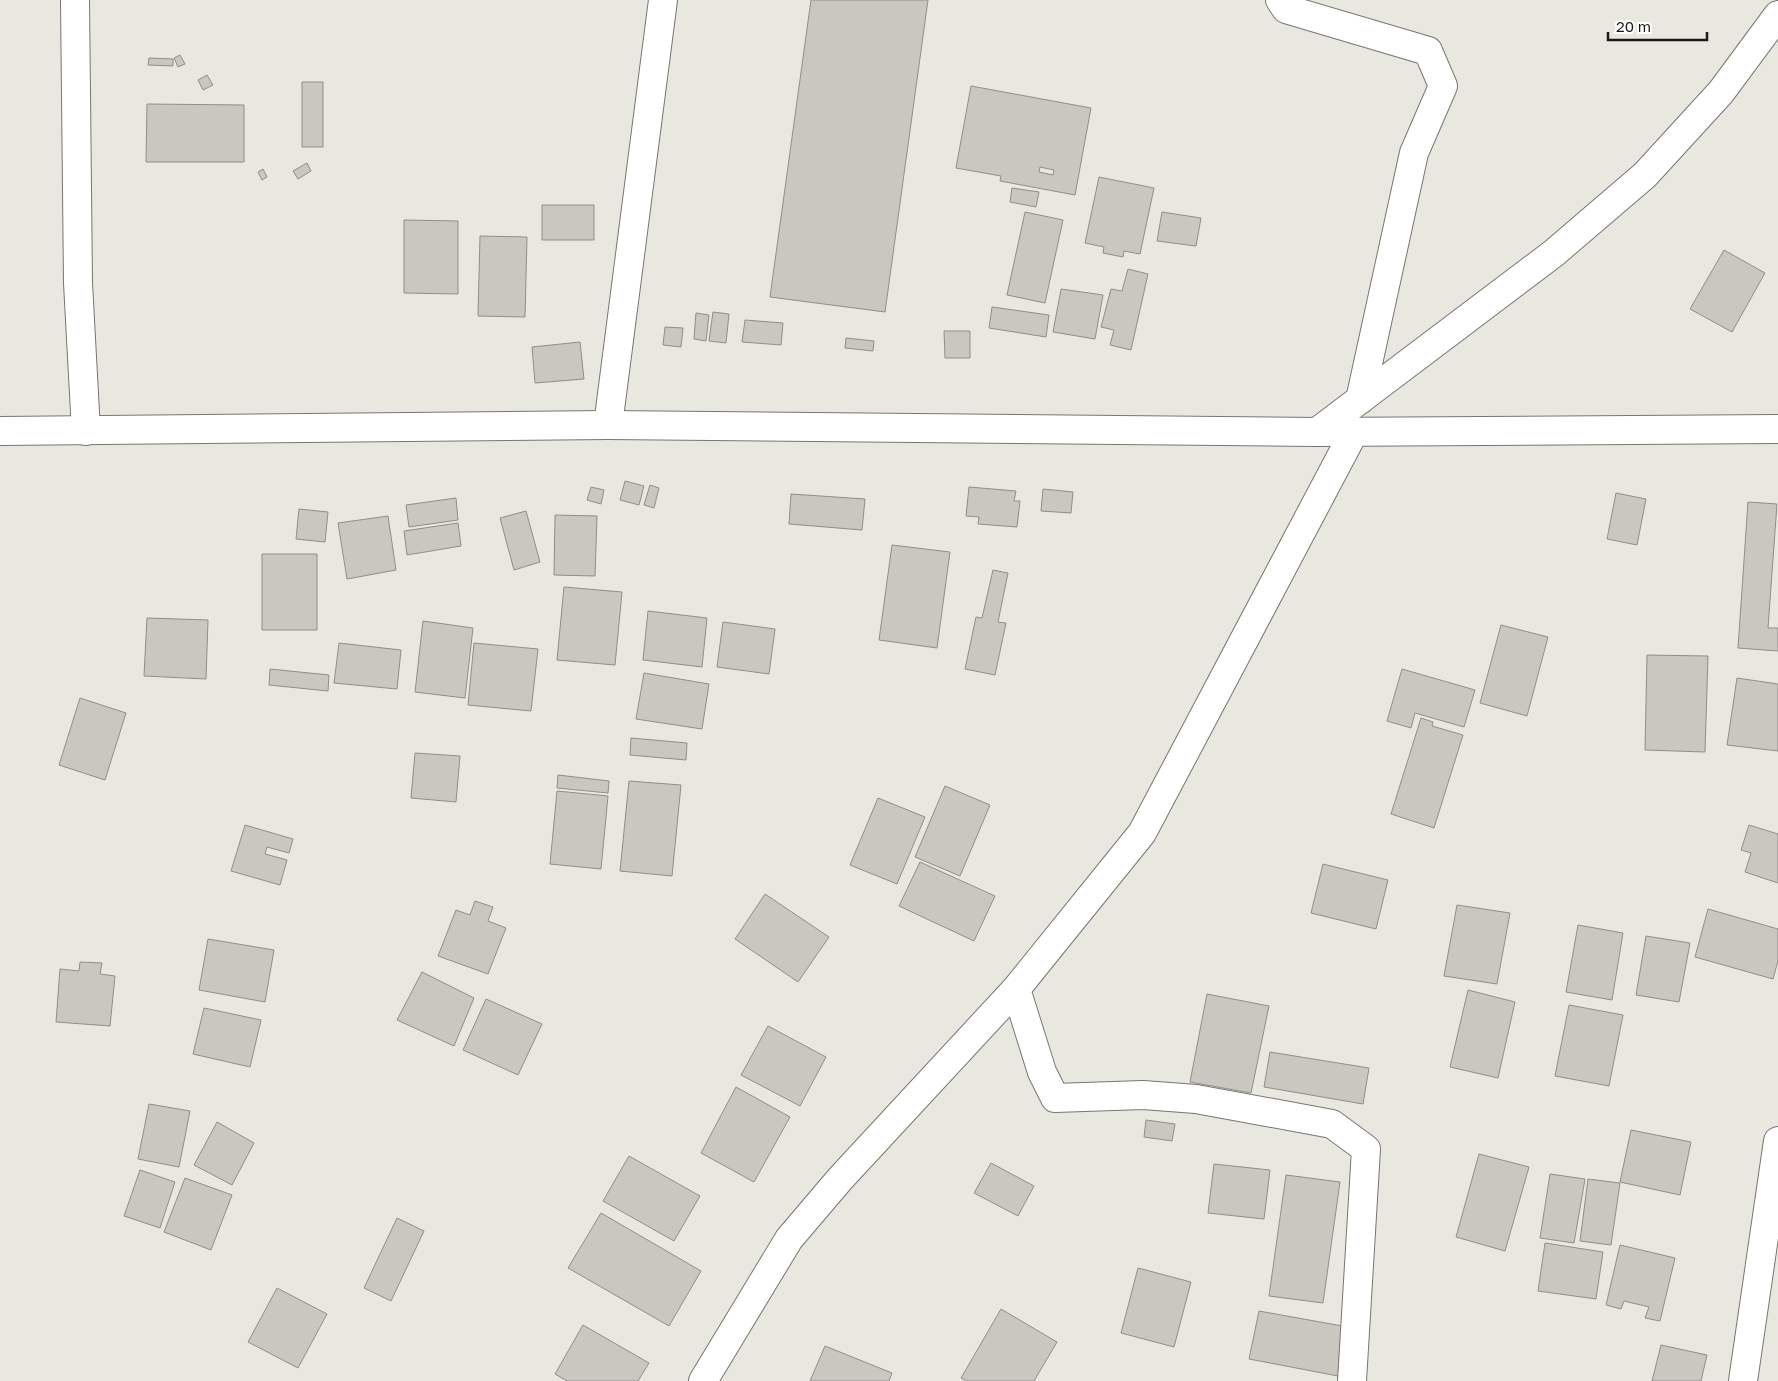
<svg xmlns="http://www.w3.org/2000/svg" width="1778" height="1381" viewBox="0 0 1778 1381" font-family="'Golos Text',sans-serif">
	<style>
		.building { fill: #cac6c0; stroke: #918d88; fill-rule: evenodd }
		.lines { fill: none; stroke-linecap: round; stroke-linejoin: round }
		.minor-casing { stroke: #777671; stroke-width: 30 }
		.major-casing { stroke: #777671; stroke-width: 30 }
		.minor { stroke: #fff; stroke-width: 28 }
		.major { stroke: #fff; stroke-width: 28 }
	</style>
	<rect width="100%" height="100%" fill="#e8e8e1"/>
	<path class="building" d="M811,0H928L885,312L770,297Z
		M180,55L185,64L178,67L174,58Z
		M149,58L173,59V66L148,65Z
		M207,75L213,85L203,90L198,80Z
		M302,82H323V147H302Z
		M971,86L1091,108L1075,195L1000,181L1001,176L956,168ZM1040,167L1054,170L1053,175L1039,172Z
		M147,104L244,105V162H146Z
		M307,163L311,171L298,179L293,171Z
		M263,169L267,177L262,180L258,172Z
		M1099,177L1154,188L1140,254L1124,251L1123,257L1103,253L1104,247L1085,243Z
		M1012,188L1039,192L1036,207L1010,202Z
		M542,205H594V240H542Z
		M1025,212L1063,220L1045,303L1007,295Z
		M1162,212L1201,218L1196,246L1157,241Z
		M404,220L458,221V294L404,293Z
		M480,236L527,237L525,317L478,316Z
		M1724,250L1765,273L1732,332L1690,309Z
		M1128,269L1148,274L1131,350L1110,345L1114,330L1101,327L1111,289L1122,291Z
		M1061,289L1103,295L1095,339L1053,332Z
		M992,307L1049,315L1046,337L989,328Z
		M713,312L729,314L726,343L709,341Z
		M696,313L709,315L706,341L694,339Z
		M745,320L783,323L781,345L742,342Z
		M665,327L683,328L681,347L663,345Z
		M944,331H970V358H945Z
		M846,338L874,341L873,351L845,348Z
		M580,342L584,379L535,383L532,347Z
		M625,481L644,486L639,505L620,500Z
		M650,485L659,488L654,508L644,505Z
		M591,487L604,490L601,504L587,500Z
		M969,487L1016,491L1014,501H1020L1017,527L978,524L979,517L966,516Z
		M1043,489L1073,492L1071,513L1041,511Z
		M1616,493L1646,499L1637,545L1607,539Z
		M791,494L865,499L862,530L789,524Z
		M456,498L458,520L409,527L406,505Z
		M1748,502L1777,504L1768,628H1778V651L1738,648Z
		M299,509L328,512L325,542L296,539Z
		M526,511L540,562L514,570L500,518Z
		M555,515L597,516L595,576L554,575Z
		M388,516L396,570L347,579L338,523Z
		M458,523L461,546L407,555L404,531Z
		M892,545L950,552L937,648L879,640Z
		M262,554H317V630H262Z
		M993,570L1008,573L998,622L1006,623L995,675L965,669L976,617L982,618Z
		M564,587L622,592L615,665L557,660Z
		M648,611L707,618L702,667L643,660Z
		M147,618L208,620L206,679L144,676Z
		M423,621L473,628L465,698L415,692Z
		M723,622L775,629L769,674L717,667Z
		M1501,625L1548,637L1527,716L1480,703Z
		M339,643L401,650L397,689L334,683Z
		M474,643L538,649L531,711L468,705Z
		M1647,655L1708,656L1705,752L1645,750Z
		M270,669L329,675L328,691L269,685Z
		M1402,669L1475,690L1464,727L1415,713L1411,728L1387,721Z
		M644,673L709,684L702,729L636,719Z
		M1737,678L1778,684V751L1727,745Z
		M80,698L126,713L105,780L59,765Z
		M1421,718L1433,722L1432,726L1463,735L1434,828L1391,814Z
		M631,738L687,743L686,760L630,755Z
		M415,753L460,756L456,802L411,798Z
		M558,775L609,781L608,793L557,788Z
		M629,781L681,785L672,876L620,871Z
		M945,786L990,805L960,876L915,857Z
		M557,791L608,796L601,869L550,864Z
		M878,798L925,817L897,884L850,865Z
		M245,825L293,839L289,853L267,847L265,854L287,860L280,885L231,871Z
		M1749,825L1778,834V883L1745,872L1751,853L1741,850Z
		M920,862L995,896L974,941L899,906Z
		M1323,864L1388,880L1376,929L1311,913Z
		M765,894L829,937L798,982L735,939Z
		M475,901L493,907L488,921L506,928L488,974L438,956L456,910L470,915Z
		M1457,905L1510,913L1497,984L1444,976Z
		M1708,909L1778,929V961L1773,979L1695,957Z
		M1578,925L1623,933L1612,1000L1566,992Z
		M1646,936L1690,943L1679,1002L1636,995Z
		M208,939L274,950L265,1002L199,990Z
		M80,962L102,963L100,974L115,976L110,1026L56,1022L60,969L79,971Z
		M422,972L474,998L454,1046L397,1020Z
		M1468,990L1515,1002L1498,1078L1450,1067Z
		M1207,994L1269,1006L1251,1093L1190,1082Z
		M486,999L542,1024L518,1075L463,1050Z
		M1569,1005L1623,1015L1609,1086L1555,1076Z
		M204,1008L261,1020L250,1067L193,1054Z
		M768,1026L826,1057L800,1106L741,1075Z
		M1270,1052L1369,1068L1363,1104L1264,1087Z
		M736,1087L790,1117L754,1182L701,1153Z
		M149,1104L190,1111L179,1167L138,1159Z
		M1146,1120L1175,1124L1172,1141L1144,1137Z
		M217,1122L254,1143L232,1185L194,1165Z
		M1631,1130L1691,1142L1680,1195L1620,1182Z
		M1479,1154L1529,1167L1505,1251L1456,1237Z
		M629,1156L700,1196L674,1241L603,1201Z
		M991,1163L1034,1186L1018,1216L974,1193Z
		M1214,1164L1270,1170L1264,1219L1208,1213Z
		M140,1170L175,1182L160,1228L124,1216Z
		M1550,1174L1585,1179L1574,1243L1540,1238Z
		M1286,1175L1340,1182L1323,1303L1269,1296Z
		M185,1178L232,1195L211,1250L164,1232Z
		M1588,1179L1620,1183L1611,1245L1580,1241Z
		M601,1213L701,1271L669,1326L568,1268Z
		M397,1218L424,1231L391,1301L364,1288Z
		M1545,1243L1603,1252L1596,1299L1538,1291Z
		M1620,1245L1675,1258L1660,1321L1645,1318L1649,1307L1624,1301L1621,1309L1606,1305Z
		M1138,1268L1191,1282L1174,1347L1121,1333Z
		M277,1288L327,1314L298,1368L248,1342Z
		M1001,1309L1057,1342L1034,1381H967L961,1378Z
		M1259,1311L1348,1327L1338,1376L1249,1359Z
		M583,1325L649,1363L638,1381H567L555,1374Z
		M1661,1345L1707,1355L1701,1381H1652Z
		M825,1346L892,1373L889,1381H810Z"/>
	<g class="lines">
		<defs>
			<path id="minor" d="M75,0L78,283L86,431
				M1280,0L1286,9L1428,51L1443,86L1414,153L1360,400
				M608,425L663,0
				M1317,432L1554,253L1645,175L1721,92L1778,15
				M1016,989L1042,1072L1055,1098L1143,1095L1196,1099L1332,1124L1366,1149L1352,1381
				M703,1381L789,1239L840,1179L1016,989L1142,833L1354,432
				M1743,1381L1778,1141"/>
			<path id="major" d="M0,431L608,425L1317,432L1778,429"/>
		</defs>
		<use href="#minor" class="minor-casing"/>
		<use href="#major" class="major-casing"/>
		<use href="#minor" class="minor"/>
		<use href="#major" class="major"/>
	</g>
	<path d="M1608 32v8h99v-8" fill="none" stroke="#191917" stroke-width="2.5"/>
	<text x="1616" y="32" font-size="15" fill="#191917" stroke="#fffffe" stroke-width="4" paint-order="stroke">20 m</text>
</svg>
